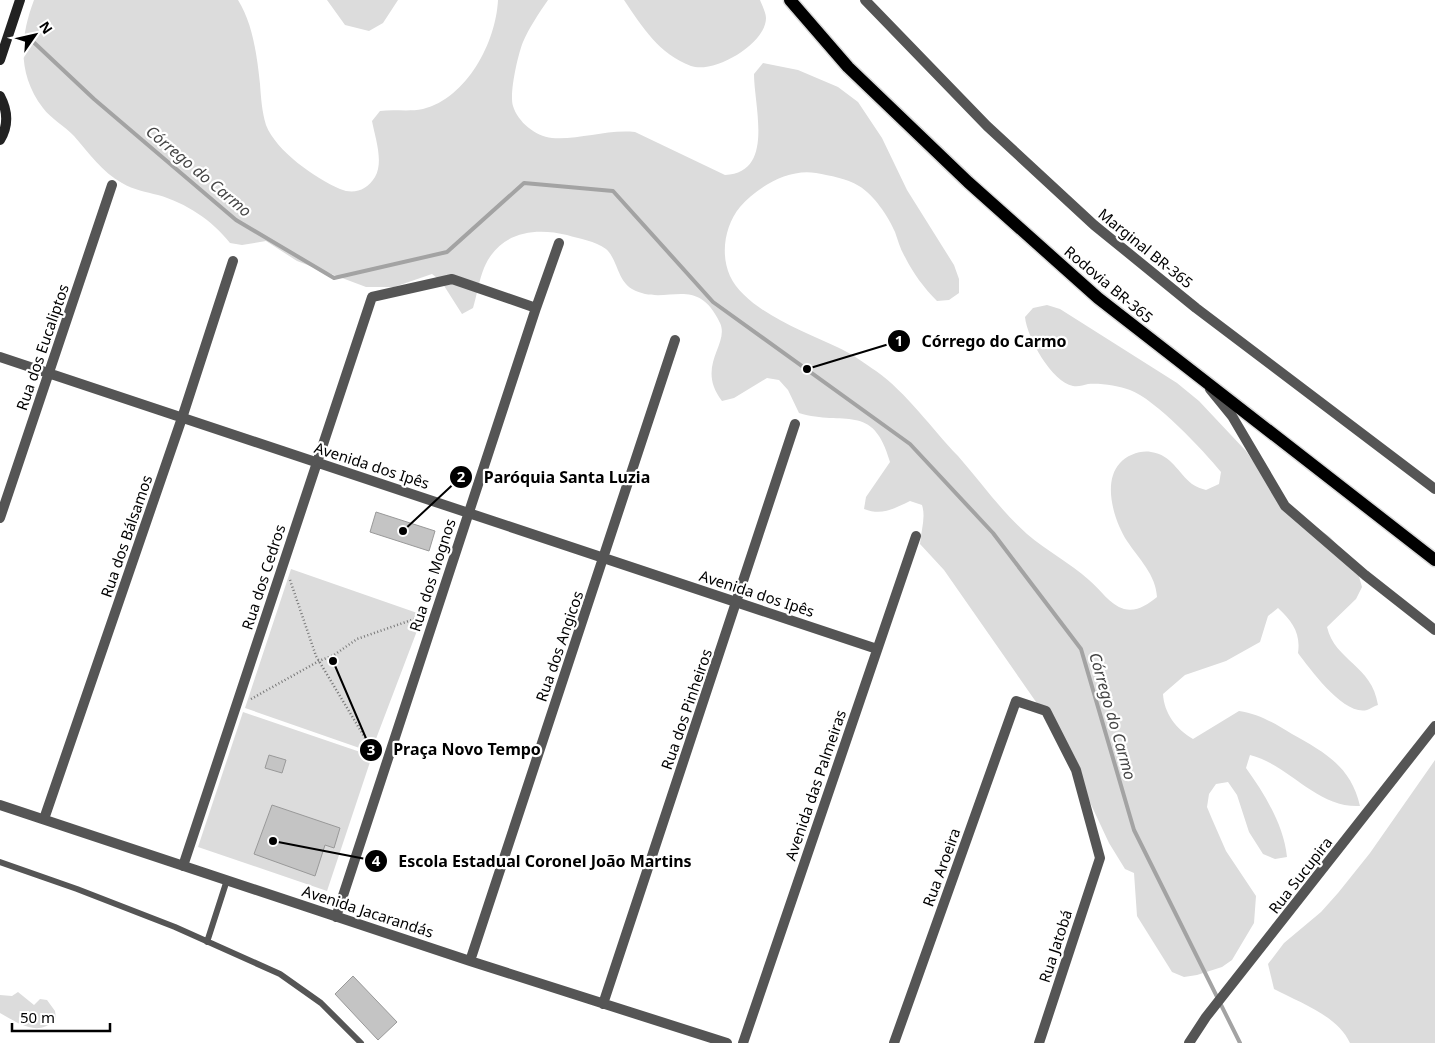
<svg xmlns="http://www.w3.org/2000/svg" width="1435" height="1043" viewBox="0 0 1435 1043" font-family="'Noto Sans',sans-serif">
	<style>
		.green { fill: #dcdcdc }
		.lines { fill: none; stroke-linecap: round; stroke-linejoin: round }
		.stream { stroke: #a3a3a3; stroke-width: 4 }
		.building { fill: #c4c4c4; stroke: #999 }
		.primary-casing { stroke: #dbdbdb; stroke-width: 15 }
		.path { stroke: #777; stroke-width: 2.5; stroke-dasharray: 1 2.5; stroke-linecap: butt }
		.service { stroke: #555; stroke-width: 6 }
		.minor { stroke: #555; stroke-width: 10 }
		.tertiary { stroke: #555; stroke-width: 10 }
		.secondary { stroke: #222; stroke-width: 10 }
		.primary { stroke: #000; stroke-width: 12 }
		.labels { text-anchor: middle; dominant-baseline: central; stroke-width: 4.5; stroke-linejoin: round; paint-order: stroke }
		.street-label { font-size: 15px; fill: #000; stroke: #fff }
		.water-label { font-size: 16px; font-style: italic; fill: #444; stroke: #fff }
		.leader { fill: none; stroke: #000; stroke-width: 2 }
		.callout-dot { fill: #000; stroke: #fff; stroke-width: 2 }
		.mark-label { font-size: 15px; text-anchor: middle; font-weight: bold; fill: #fff }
		.callout-label { font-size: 16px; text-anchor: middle; font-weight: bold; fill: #000; stroke: #fff; stroke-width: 4.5; stroke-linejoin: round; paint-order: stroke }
	</style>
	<rect width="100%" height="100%" fill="#fff"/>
	<path class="green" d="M34,0H238C253,24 257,56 260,84C261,98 262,112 266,125C276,151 315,178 340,189C354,195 367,190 375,177C384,162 375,137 372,121L380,111C394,109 408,112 423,109C467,98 496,42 498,0H548C539,13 529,28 523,42C518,54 509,94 513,106C518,122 535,136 552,138C580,140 607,129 635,132L725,175C775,173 754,107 754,74L763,63L798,70L838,87L858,102L882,138L907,190L954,265L959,279V293L949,300L937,301C924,288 913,273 905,257C900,249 898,240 895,232C888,216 874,195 859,186C846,178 831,176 816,173C789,168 757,187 740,207C725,225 720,254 730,276C746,310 804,332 837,347C851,353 864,363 876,371C907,393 931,428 958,456C981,482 1001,511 1027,534C1047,551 1070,563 1089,580C1100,589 1110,605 1124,609C1137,612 1147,605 1157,597C1156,575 1139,559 1127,541C1114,521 1102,482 1120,463C1127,455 1141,450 1151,452C1172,455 1178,473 1192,484C1196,487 1202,489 1206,490L1219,484L1221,472C1204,451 1155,399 1130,390C1119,386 1101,383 1088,384C1083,385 1079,387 1073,386C1052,382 1027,338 1025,317L1033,308L1047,305L1060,309L1177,383L1199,401L1246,451L1280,501L1330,537L1341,549L1358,573L1362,587L1356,599L1327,627C1335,661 1372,665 1378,705C1374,706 1370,709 1367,710C1344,716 1310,669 1298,653C1301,633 1292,621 1278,608L1268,616L1260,642L1226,661L1185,675L1163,694C1164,713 1176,729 1193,739L1239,711C1259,714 1274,723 1292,734C1324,752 1351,766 1360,806C1316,808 1290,765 1250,755L1246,768C1264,793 1284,825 1287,857L1275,859L1263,854L1249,832L1237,795L1228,782L1216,784L1209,794L1207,807L1212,819L1226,851L1256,896L1254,923L1232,960L1222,967L1197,975L1184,977L1172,972L1137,916L1134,873L1125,869L1109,843L1057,732L944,570L920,544C921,530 926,518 922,505L910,501C893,509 882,516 864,509L866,497L890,462C873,401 844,427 799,413L788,390L779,380L767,378L734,398L722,401C695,366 730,344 720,323C696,272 666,308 632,289C617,280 618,260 606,249C595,241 580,239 567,235C534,227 499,232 484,268C479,280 477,295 473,308L462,314L441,281L432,274L394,287H366L297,261L266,241L242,245L230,243C212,220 186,203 158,195C146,192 134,190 122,183C102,172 89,153 74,136C65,126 51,119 43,108C17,74 20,37 34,0Z
		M327,0H398L383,23L369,31L345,25Z
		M624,0H760C762,5 766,13 766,18C766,44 714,74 691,66C659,54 643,28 624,0Z
		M291,569L423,615L371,752L245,708Z
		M243,712L372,756L327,891L198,847Z
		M1435,760V1043H1350C1337,1015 1300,1003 1274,989L1268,964L1284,943L1321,912L1338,893L1370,853Z
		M18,992L34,1005L40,999L47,1000L55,1011L56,1019C38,1038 18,1023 0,1013V995L12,996Z"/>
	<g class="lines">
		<path class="stream" d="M27,36L94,99L236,220L334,278L447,252L524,183L613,191L713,302L910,444L993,533L1081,649L1134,830L1240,1043"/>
	</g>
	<path class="building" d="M376,512L435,531L429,551L370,532Z
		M269,755L286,760L282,773L265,768Z
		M272,805L340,828L334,848L325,845L315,876L254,854Z
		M353,976L397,1022L378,1040L335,994Z"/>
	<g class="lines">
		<defs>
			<path id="primary" d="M790,0L848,67L968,182L1098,298L1435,560"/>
		</defs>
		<use href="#primary" class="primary-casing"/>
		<path class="path" d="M290,580L316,656L377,758
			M251,699L319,661L334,655L357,639L423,616"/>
		<path class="service" d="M0,862L77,889L175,927L280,974L321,1003L361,1043
			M207,942L227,880"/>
		<path class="minor" d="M0,357L877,649
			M0,518L112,185
			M0,805L470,961L727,1043
			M44,819L182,418L233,261
			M183,866L372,297L452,279L536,308
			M336,917L536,308L559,243
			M470,961L675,340
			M603,1004L795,424
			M743,1043L916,536
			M894,1043L1016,701L1046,711L1076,770L1100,858L1039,1043
			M1189,1043L1206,1017L1435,726"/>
		<path class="tertiary" d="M865,0L987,126L1094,225L1196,308L1435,489
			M1210,389L1232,416L1285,506L1365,575L1435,630"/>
		<path class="secondary" d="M0,60L20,0
			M0,96C8,111 9,125 0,140"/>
		<use href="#primary" class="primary"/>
	</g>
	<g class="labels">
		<g class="street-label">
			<text transform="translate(1146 248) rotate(39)">Marginal BR-365</text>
			<text transform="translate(1109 284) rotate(40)">Rodovia BR-365</text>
			<text transform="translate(42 347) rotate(-71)">Rua dos Eucaliptos</text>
			<text transform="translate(372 465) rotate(18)">Avenida dos Ipês</text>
			<text transform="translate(126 536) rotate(-71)">Rua dos Bálsamos</text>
			<text transform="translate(432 575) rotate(-72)">Rua dos Mognos</text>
			<text transform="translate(263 577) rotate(-72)">Rua dos Cedros</text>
			<text transform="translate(757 593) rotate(18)">Avenida dos Ipês</text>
			<text transform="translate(559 646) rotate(-71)">Rua dos Angicos</text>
			<text transform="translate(686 709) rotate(-71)">Rua dos Pinheiros</text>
			<text transform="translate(815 785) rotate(-71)">Avenida das Palmeiras</text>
			<text transform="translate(941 867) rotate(-70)">Rua Aroeira</text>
			<text transform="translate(1300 875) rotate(-52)">Rua Sucupira</text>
			<text transform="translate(368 911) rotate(18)">Avenida Jacarandás</text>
			<text transform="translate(1055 946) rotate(-72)">Rua Jatobá</text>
		</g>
		<g class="water-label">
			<text transform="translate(199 171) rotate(40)">Córrego do Carmo</text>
			<text transform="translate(1113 716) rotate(74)">Córrego do Carmo</text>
		</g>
	</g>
	<path class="leader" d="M807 369L899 341M403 531L461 477M333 661L371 750M273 841L376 861"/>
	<g class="callout-dot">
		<circle cx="807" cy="369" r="5"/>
		<circle cx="403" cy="531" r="5"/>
		<circle cx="333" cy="661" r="5"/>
		<circle cx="273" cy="841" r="5"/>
		<circle cx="899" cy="341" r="12"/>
		<circle cx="461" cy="477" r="12"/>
		<circle cx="371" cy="750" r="12"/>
		<circle cx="376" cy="861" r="12"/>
	</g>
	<g class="mark-label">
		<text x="899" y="346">1</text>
		<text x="461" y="482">2</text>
		<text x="371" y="755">3</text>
		<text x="376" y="866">4</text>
	</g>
	<g class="callout-label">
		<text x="994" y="347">Córrego do Carmo</text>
		<text x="567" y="483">Paróquia Santa Luzia</text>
		<text x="467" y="755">Praça Novo Tempo</text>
		<text x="545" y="867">Escola Estadual Coronel João Martins</text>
	</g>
	<g transform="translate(35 35) rotate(56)" stroke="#ffffff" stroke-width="4" paint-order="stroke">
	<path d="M0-4L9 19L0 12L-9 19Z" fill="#000000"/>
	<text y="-8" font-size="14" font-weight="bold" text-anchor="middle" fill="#000000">N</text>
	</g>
	<path d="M12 1023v8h98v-8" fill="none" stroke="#000000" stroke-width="2.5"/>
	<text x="20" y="1023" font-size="15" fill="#000000" stroke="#ffffff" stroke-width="4" paint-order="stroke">50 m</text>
</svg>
